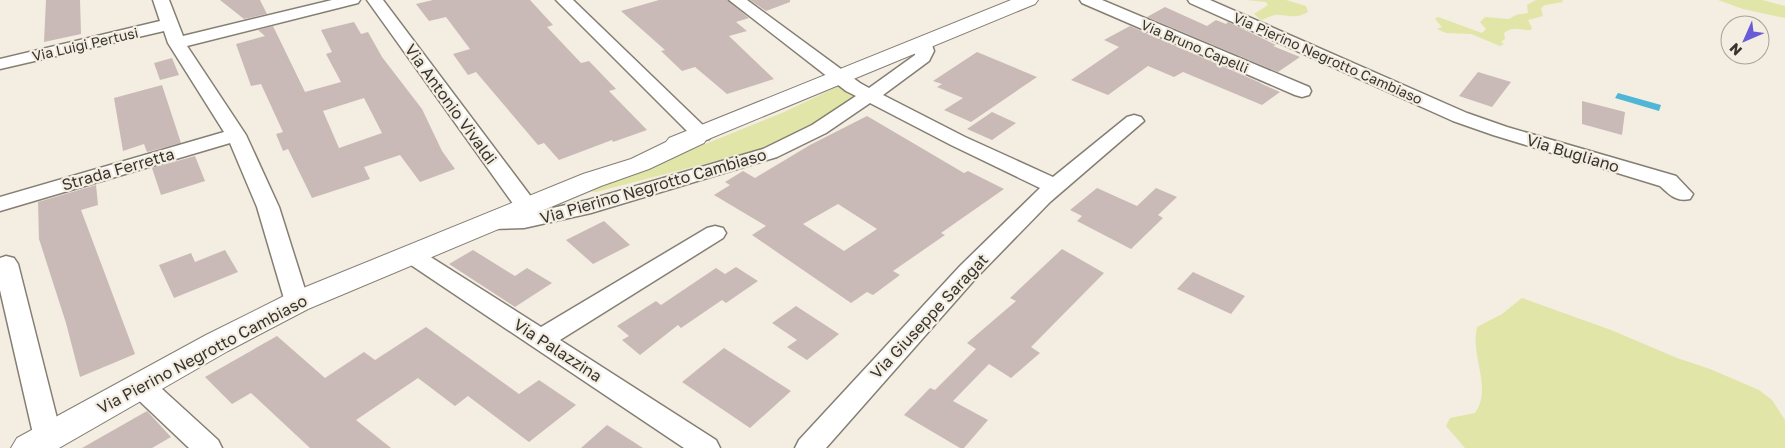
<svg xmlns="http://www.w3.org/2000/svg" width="1785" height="448" viewBox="0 0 1785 448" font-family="'Golos Text',sans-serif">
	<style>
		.green { fill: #e1e5a8 }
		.water { fill: #50b6d6 }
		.building { fill: #cabab7; fill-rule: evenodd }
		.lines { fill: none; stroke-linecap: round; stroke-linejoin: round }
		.street-casing { stroke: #857e73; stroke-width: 3 }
		.secondary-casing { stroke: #857e73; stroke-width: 2 }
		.street { fill: #fff; fill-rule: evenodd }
		.secondary { fill: #fff; fill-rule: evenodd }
		.labels { text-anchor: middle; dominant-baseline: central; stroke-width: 4.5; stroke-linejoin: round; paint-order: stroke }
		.far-street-label { font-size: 14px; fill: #373430; stroke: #f4ede1 }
		.street-label { font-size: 16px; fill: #373430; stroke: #f4ede1 }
	</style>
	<rect width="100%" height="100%" fill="#f4ede1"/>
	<path class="green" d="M1246,0H1286L1306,6L1308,12C1294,20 1290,14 1276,15C1271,15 1266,19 1261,20L1254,14L1268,5L1266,2Z
		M1536,0H1562L1563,2L1545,5L1541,8L1543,16L1528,20L1532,28L1531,30C1521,31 1514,25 1504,33L1505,39L1501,42L1504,44L1500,46L1471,34L1446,33L1437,29L1442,27L1435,19L1438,17L1482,33L1486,29L1480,22L1485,17L1509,19L1516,15L1528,13L1527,5Z
		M1718,0H1762L1785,6V18L1743,9Z
		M839,86L845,87L856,94L853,99L792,137L754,151L596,192L589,191L782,113Z
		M1522,298L1611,330L1677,358L1710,369L1759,390L1772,400L1785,420V448H1465L1446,426L1450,418L1475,413C1489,394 1478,369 1476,347C1475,341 1476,334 1477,327L1502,314Z"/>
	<path class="water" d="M1618,93L1661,105L1659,111L1615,98Z"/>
	<path class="building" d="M46,0H80L81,34L44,42Z
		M220,0H260L267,14L244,19Z
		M433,0H530L553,25L547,27L581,63L589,61L616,89L609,91L647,130L613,142L612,140L559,160L544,143L538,145L476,72L468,75L453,54L470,49L446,17L429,21L416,4Z
		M659,0H727L749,18L736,22L747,31L729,36L774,79L727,94L695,67L682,71L661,51L665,50L621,11Z
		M750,0H790V2L766,11Z
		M1165,7L1207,26L1216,20L1226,24L1228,22L1276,45L1273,46L1300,57L1278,72L1147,17Z
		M354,22L361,34L368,32L382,57L422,109L442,151L455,169L420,182L400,155L364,167L370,179L312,198L288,149L283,151L276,134L283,132L261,84L251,86L236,44L265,36L258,30L273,26L305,92L341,82L326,54L332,52L321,30ZM364,98L382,133L339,148L323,111Z
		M1130,26L1261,83H1260L1280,92L1262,105L1183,72L1174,77L1148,66L1108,95L1071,80L1119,47L1104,40Z
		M977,52L1037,77L971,122L944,110L963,98L937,87L942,84L933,81Z
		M172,58L179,75L160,80L154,63Z
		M1478,72L1511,82L1492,107L1459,96Z
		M162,85L181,143L147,152L144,144L123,151L114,98Z
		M1582,101L1625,112L1622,135L1582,124Z
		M992,112L1016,123L992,140L967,129Z
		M867,116L964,173L968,171L1004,189L941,233L945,235L893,271L900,275L873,295L867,292L851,303L752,235L766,226L714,195L730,185L725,182L743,171L755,178L810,145ZM838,204L877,229L844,251L803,224Z
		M195,156L205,181L161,195L152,168Z
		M96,185L98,205L81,210L135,354L80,377L66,323L39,239L38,202Z
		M1097,188L1137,206L1156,188L1177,197L1158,215L1163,218L1131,249L1077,221L1082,216L1070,210Z
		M604,221L630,245L593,264L566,240Z
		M1062,249L1104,273L1031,347L1040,353L1011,378L989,364L953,401L988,420L964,448H960L904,415L930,388L935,390L976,349L967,343L1016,301L1010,298Z
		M225,250L238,272L174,298L159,265L191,253L195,262Z
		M473,250L515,276L527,268L552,283L515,307L449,264Z
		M736,267L758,281L726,303L722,300L681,328L678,325L640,355L622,340L629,336L617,326L656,301L661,305L716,268L725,274Z
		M1193,272L1245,296L1231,314L1177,289Z
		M796,306L839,334L807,360L787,347L797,340L772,323Z
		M426,327L519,394L539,380L576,405L529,442L468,396L455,406L418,378L356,420L391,448H310L251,393L232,404L205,377L277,336L325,378L364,352L375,360Z
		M724,348L791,391L750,428L682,382Z
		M147,411L171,437L152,448H82Z
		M607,425L643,448H581Z"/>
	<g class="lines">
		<defs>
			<path id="street" d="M153,0H169L183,36L332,0H360L358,3L187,46L246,135L279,207L309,302L306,308L297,311L288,308L285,302L257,207L230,143L0,211V197L224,132L168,43L164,31L0,69V59L160,21Z
				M367,0H383L535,202L538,207L535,212L588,200L763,149L812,125L856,96L846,91L729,0H747L860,83L869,88L915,55V43L918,39L924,38L930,39L934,51L929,61L883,95L965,137L1053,177L1127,117L1134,115L1141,117L1144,121L1050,202L976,278L826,448H795L799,440L960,266L1040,188L951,145L870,103L826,133L777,157L591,213L524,228L490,229L482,227L479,222L482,217L526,214L519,212Z
				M556,0H573L709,131L712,135L709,139L702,141L695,139Z
				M1080,0H1102L1309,87L1311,91L1309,95L1302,97L1295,95L1082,3Z
				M1188,0H1210L1467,113L1507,127L1676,176L1693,194L1690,199C1676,202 1670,195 1660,186L1493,135L1453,121L1190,3Z
				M715,226L723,228L726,233L723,238L560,340L716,440L720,448H684L402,259L398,254L402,249L410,246L418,249L541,327L707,228Z
				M6,256L14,258L18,264L62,438L58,446L52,448L38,446L34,438L0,290V258Z
				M140,375L150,378L218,440L222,448H189L130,392L126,385L130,378Z"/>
			<path id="secondary" d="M1011,0H1038L1035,4L706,140L704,143L649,169L601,186L308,309L228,351L59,448H11L17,438L206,335L286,295L583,174L631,159L666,142L669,138Z"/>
		</defs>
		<use href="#street" class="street-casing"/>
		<use href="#secondary" class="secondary-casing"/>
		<use href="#street" class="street"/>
		<use href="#secondary" class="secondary"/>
	</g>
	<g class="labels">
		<g class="far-street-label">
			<text transform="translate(85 44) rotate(-13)">Via Luigi Pertusi</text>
			<text transform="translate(1195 46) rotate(23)">Via Bruno Capelli</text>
			<text transform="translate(1328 58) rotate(24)">Via Pierino Negrotto Cambiaso</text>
		</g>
		<g class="street-label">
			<text transform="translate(451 104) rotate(54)">Via Antonio Vivaldi</text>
			<text transform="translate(1573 153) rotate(17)">Via Bugliano</text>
			<text transform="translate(118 169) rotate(-16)">Strada Ferretta</text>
			<text transform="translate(653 186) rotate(-16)">Via Pierino Negrotto Cambiaso</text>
			<text transform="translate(929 316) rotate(-47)">Via Giuseppe Saragat</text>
			<text transform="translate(558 350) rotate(33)">Via Palazzina</text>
			<text transform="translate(202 354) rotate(-28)">Via Pierino Negrotto Cambiaso</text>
		</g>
	</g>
	<g transform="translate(1745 40) rotate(225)"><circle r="24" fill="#f4ede1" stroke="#a8a39a"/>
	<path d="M0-4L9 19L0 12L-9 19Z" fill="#675cd5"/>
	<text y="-8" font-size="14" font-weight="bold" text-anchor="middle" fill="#373430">N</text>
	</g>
</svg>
